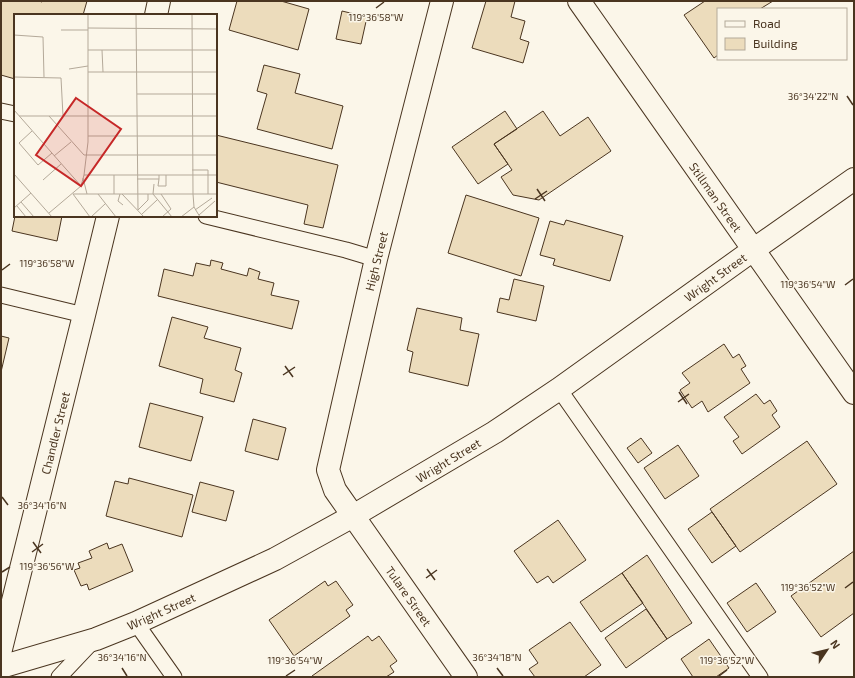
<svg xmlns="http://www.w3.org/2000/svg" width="855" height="678" viewBox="0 0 855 678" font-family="'Exo 2',sans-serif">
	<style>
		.building { fill: #ecdcbc; stroke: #4a3520 }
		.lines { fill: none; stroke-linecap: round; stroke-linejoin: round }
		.lane-casing { stroke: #4a3520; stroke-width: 17 }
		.street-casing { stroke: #4a3520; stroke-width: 24 }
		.lane { stroke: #fbf6e9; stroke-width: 15 }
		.street { stroke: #fbf6e9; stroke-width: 22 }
		.ticks { fill: none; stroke: #4a3520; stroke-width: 1.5 }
		.labels { text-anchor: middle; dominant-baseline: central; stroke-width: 3; stroke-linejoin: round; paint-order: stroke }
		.street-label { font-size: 12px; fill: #4a3520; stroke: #fbf6e9 }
		.inset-road { fill: none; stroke: #b4a999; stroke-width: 1 }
		.view { fill: #c62828; fill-opacity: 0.15; stroke: #c62828; stroke-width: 2 }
		.inset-edge { fill: none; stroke: #4a3520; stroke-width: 2 }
		.ticks-label { font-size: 10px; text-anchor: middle; fill: #4a3520; stroke: #fbf6e9; stroke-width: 3; stroke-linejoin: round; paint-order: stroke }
	</style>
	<rect width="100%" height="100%" fill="#fbf6e9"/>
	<path class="building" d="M1,1H39L42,2V1H87L83,15H15V79L1,75Z
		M237,1H281L309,9L298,50L229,30Z
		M486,1H515L511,17L525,21L520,39L529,42L523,63L472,48Z
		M705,1H773L760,9H718V55L714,58L684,15Z
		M342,11L367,17L361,44L336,39Z
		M264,65L300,74L295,93L343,106L332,149L257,129L267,94L257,91Z
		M505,111L517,129L494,144L508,164L478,184L452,147Z
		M543,111L560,136L588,117L611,151L539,200L513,195L501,177L512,170L494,144Z
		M216,135L338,165L323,228L304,224L308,205L216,182Z
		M466,195L539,218L521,276L448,253Z
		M15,216H62L57,241L12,231Z
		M566,220L623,236L610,281L553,265L555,259L540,255L550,221L564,225Z
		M211,260L223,263L221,269L247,276L249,268L260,272L258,279L274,283L271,295L299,301L292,329L158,296L164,269L193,276L196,263L210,266Z
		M514,279L544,286L536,321L497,312L500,298L509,300Z
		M417,308L462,318L460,330L479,334L468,386L409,372L413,352L407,350Z
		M172,317L208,327L204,338L241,348L235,370L242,373L234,402L200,393L203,379L159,366Z
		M1,336L9,338L1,372Z
		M724,344L733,358L739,354L746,366L741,369L750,383L708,412L702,401L692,408L680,390L690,383L682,373Z
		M756,394L764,404L770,400L777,411L772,415L780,427L742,454L733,441L739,437L724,417Z
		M150,403L203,417L191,461L139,447Z
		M253,419L286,428L278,460L245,451Z
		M641,438L652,453L638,463L627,448Z
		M807,441L837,484L740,552L710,509Z
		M678,445L699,476L665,499L644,468Z
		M129,478L193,495L182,537L106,516L115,481L128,484Z
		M200,482L234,491L226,521L192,512Z
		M712,512L736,546L712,563L688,529Z
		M558,520L586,560L553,583L548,576L537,583L514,551Z
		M107,543L109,549L122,544L133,571L89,590L87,584L81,586L74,570L80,568L78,563L92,558L89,551Z
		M854,551V613L821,637L791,596Z
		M647,555L692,623L667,639L622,573Z
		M622,573L643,603L601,632L580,602Z
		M325,581L328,586L336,581L353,605L346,610L350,616L294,656L269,620Z
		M756,583L776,612L747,632L727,603Z
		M646,609L667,639L626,668L605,638Z
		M570,622L601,665L584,677H535L529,669L538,663L529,650Z
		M368,636L372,641L379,636L397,661L390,666L394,672L386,677H313L312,676Z
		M709,639L729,668L716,677H693L681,659Z"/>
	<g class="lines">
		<defs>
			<path id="lane" d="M1,111L15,114
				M206,216L346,250L376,259
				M1,295L84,315
				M559,389L760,677
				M136,623L174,677
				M59,677L94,640"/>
			<path id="street" d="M442,1L376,259L328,470L335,490L466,677
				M579,1L854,393
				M156,15L159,1
				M1,649L84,315L108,216
				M1,667L96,639L136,623L275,559L353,516L495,432L559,389L753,250L854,179"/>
		</defs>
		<use href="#lane" class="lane-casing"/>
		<use href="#street" class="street-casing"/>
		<use href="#lane" class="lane"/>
		<use href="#street" class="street"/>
	</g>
	<path class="ticks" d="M376,8L384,2M847,96L853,105M537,189L545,201M535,199L547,191M2,270L10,264M845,285L853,279M285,366L293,377M283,375L295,367M679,392L687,404M678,402L689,394M2,497L8,505M33,542L41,553M32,552L43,544M427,569L435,580M2,572L10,567M426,578L437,570M845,588L853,582M122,668L127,676M497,668L503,676M286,676L295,670M719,676L727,670"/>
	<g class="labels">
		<g class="street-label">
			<text transform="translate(716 197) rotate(55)">Stillman Street</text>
			<text transform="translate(376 261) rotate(-76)">High Street</text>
			<text transform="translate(715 277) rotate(-36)">Wright Street</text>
			<text transform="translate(55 433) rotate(-76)">Chandler Street</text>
			<text transform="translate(448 460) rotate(-31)">Wright Street</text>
			<text transform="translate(409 596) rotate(55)">Tulare Street</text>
			<text transform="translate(161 611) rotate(-24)">Wright Street</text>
		</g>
	</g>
	<g transform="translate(14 14)">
		<rect width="203" height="203" fill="#fbf6e9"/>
		<path class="inset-road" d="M122,0L124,196M178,0L179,180L180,193L186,203M74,14L203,15M47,16H74M0,21L29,23L30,63M74,36H203M88,36L89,58M55,55L74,52M74,58H203M0,63L47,64L49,102M123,80H203M0,96L67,172M5,102H203M35,102L70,141H203M18,117L5,129L24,151L38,139M74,122H203M40,142L57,128M178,156H194V180M0,160L38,203M70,161H203M69,164L73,180M123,165H145V161M145,165L144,172H152V161M29,166L47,150M140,170L139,180L158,203M59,180H203M59,180L76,203M84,180L102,203M100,180V161M106,180L104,187L109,191M108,180L130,203M147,180L157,195L148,203M7,188L20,203M3,192L12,203M0,194L17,179M124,196L134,186V180M181,196L198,184M35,199L67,172L70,161L74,128V0M128,200L143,186M185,201L201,187M77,203L91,190M167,203L180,193"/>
		<path class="view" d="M62,84L107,115L67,172L22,141Z"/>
		<rect width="203" height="203" class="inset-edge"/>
	</g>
	<g class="ticks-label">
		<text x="376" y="21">119°36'58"W</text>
		<text x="813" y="100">36°34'22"N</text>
		<text x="47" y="267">119°36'58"W</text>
		<text x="808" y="288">119°36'54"W</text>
		<text x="42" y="509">36°34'16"N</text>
		<text x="47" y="570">119°36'56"W</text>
		<text x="808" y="591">119°36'52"W</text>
		<text x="122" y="661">36°34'16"N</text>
		<text x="497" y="661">36°34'18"N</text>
		<text x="295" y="664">119°36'54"W</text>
		<text x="727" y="664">119°36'52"W</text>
	</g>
	<rect width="855" height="678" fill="none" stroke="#4a3520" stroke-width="4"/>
	<rect x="717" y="8" width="130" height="52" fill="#fbf6e9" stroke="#b4a999"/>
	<rect x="725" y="21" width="20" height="6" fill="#fbf6e9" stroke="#b4a999"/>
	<text x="753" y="28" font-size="12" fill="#4a3520">Road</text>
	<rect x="725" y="38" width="20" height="12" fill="#ecdcbc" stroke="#b4a999"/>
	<text x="753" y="48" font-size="12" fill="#4a3520">Building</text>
	<g transform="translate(827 650) rotate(55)" stroke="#fbf6e9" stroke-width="3" paint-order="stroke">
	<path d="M0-3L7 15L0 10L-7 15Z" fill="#4a3520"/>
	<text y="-6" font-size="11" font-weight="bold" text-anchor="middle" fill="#4a3520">N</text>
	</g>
</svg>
